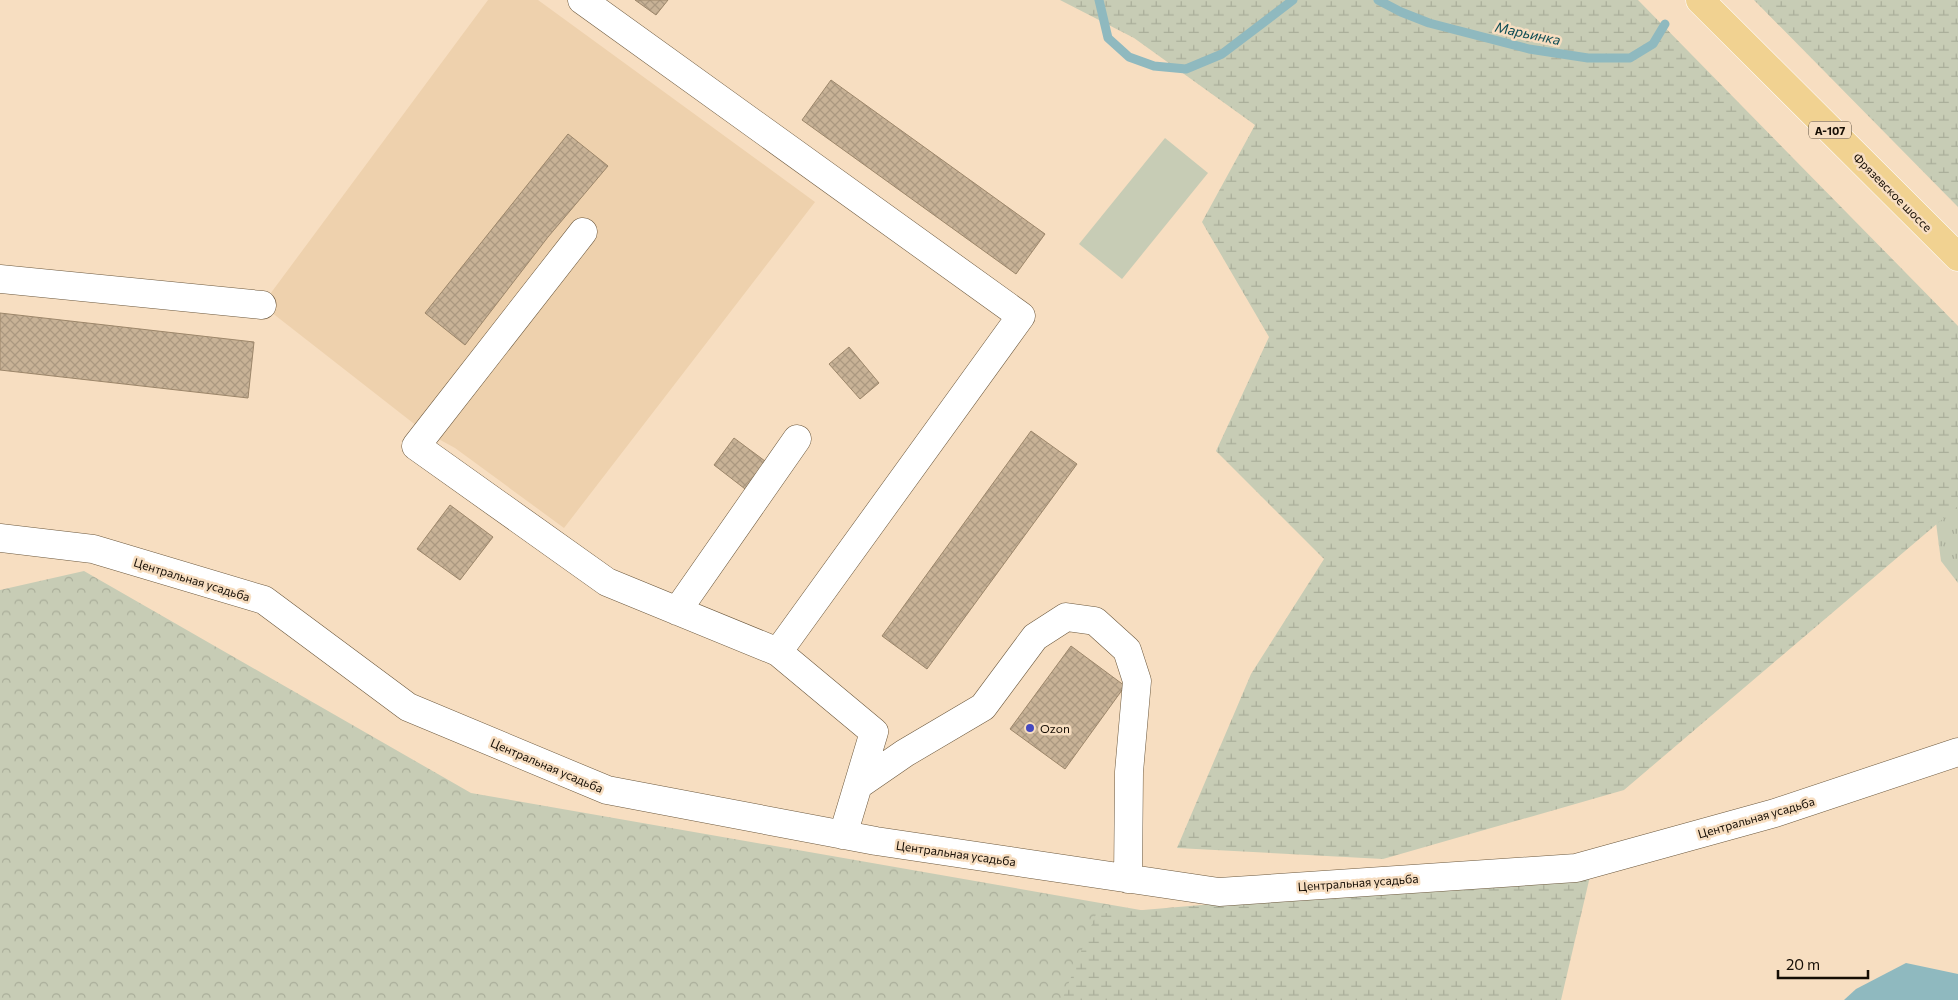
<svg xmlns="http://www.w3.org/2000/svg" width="1958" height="1000" viewBox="0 0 1958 1000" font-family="Commissioner,sans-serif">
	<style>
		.built { fill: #eed1ad }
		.grass { fill: url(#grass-tufts) }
		.forest { fill: url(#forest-crowns) }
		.wetland { fill: url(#wetland-marsh) }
		.pitch { fill: #c7ccb5 }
		.water { fill: #8fb9bf }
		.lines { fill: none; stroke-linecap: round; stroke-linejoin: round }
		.stream { stroke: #8fb9bf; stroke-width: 9 }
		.building { fill: url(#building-cross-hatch); stroke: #9c866a }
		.minor-casing { stroke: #6c583d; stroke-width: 29 }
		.highway-casing { stroke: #fff; stroke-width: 29 }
		.minor { stroke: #fff; stroke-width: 28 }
		.highway { stroke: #f1d291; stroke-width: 28 }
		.poi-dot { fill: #4549bf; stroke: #f7dec1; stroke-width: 2 }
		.labels { text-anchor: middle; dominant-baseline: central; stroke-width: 5; stroke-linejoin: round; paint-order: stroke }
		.shield { fill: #f7dec1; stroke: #594c3d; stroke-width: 1 }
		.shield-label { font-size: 11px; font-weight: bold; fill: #150d04 }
		.street-label { font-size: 12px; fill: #150d04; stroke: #f7dec1 }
		.poi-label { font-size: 12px; fill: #150d04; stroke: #f7dec1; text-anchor: start }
		.water-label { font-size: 14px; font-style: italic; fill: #0e4c54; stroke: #f7dec1 }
	</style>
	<defs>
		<pattern id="grass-tufts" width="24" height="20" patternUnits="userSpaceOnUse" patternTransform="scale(1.25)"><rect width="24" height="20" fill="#c7ccb5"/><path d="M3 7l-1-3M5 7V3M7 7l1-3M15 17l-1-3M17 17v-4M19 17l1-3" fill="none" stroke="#aaae9a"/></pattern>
		<pattern id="forest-crowns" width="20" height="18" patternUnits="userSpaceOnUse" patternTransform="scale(1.25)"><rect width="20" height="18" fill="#c7ccb5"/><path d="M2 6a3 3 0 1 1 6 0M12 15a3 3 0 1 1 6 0" fill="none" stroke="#aaae9a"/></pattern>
		<pattern id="wetland-marsh" width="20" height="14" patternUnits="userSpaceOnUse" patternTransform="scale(1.25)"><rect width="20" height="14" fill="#c7ccb5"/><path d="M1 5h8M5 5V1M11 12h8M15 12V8" fill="none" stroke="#aaae9a"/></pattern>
		<pattern id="building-cross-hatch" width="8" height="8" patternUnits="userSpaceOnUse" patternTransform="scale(1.25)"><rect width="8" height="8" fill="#c8b296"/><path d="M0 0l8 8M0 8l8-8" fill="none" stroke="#ab9880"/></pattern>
	</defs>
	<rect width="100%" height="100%" fill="#f7dec1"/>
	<path class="built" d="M488,0H538L815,202L564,528L455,448L422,430L262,305Z"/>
	<path class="grass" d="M1958,453V583L1941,561L1930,477Z"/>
	<path class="forest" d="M84,571L471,793L1278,934L1261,1000H0V590Z"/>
	<path class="wetland" d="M1060,0H1638L1958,326V506L1624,790L1383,859L1177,848L1251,674L1324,559L1216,451L1269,337L1202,222L1255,125L1134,38Z
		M1754,0H1958V207Z
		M1591,872L1561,1000H1062L1096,914Z"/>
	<path class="pitch" d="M1165,138L1208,173L1122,279L1079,244Z"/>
	<path class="water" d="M1906,963L1958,974V1000H1844L1856,989Z"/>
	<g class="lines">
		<path class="stream" d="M1099,0L1108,38L1129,57L1154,66L1186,69L1222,54L1293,0
			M1378,0L1401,12L1429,23L1529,49L1588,58H1630L1653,44L1665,24"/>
	</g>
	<path class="building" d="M635,0H668L656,15Z
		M831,80L1045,234L1016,274L802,120Z
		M568,134L608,166L548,237L465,345L425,313Z
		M0,313L254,342L248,398L0,370Z
		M849,347L879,383L860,399L829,364Z
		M1031,431L1077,464L927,669L882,636Z
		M734,438L769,464L749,492L714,465Z
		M450,505L493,537L460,580L417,549Z
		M1071,646L1125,686L1065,769L1010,729Z"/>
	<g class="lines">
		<defs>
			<path id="minor" d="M582,0L1021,316L778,652L874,732L843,835
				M583,232L416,446L607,582L778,652
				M0,279L262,305
				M0,538L93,549L264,600L408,707L607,790L876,841L1219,892L1576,868L1775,813L1958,752
				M677,611L797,439
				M860,784L905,753L983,707L1035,637L1066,617L1095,621L1127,650L1137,681L1129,772L1128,879"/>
			<path id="highway" d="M1700,0L1958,257"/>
		</defs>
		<use href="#minor" class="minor-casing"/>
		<use href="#highway" class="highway-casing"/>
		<use href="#minor" class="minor"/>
		<use href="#highway" class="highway"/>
	</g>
	<circle class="poi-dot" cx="1030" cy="728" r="5"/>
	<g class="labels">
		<rect class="shield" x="1809" y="121.5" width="42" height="17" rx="4"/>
		<g class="shield-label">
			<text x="1830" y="130">А-107</text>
		</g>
		<g class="street-label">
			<text transform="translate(1893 192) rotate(45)">Фрязевское шоссе</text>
			<text transform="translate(192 579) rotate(17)">Центральная усадьба</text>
			<text transform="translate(547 765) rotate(23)">Центральная усадьба</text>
			<text transform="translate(1756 817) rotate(-16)">Центральная усадьба</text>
			<text transform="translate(956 853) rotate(8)">Центральная усадьба</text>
			<text transform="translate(1358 882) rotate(-4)">Центральная усадьба</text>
		</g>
		<g class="poi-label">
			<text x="1040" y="728">Ozon</text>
		</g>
		<g class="water-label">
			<text transform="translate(1528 33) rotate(12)">Марьинка</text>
		</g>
	</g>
	<path d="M1778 970v8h90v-8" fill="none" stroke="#150d04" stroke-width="2.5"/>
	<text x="1786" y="970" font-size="15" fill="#150d04" stroke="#f7dec1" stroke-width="4" paint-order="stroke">20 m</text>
</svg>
